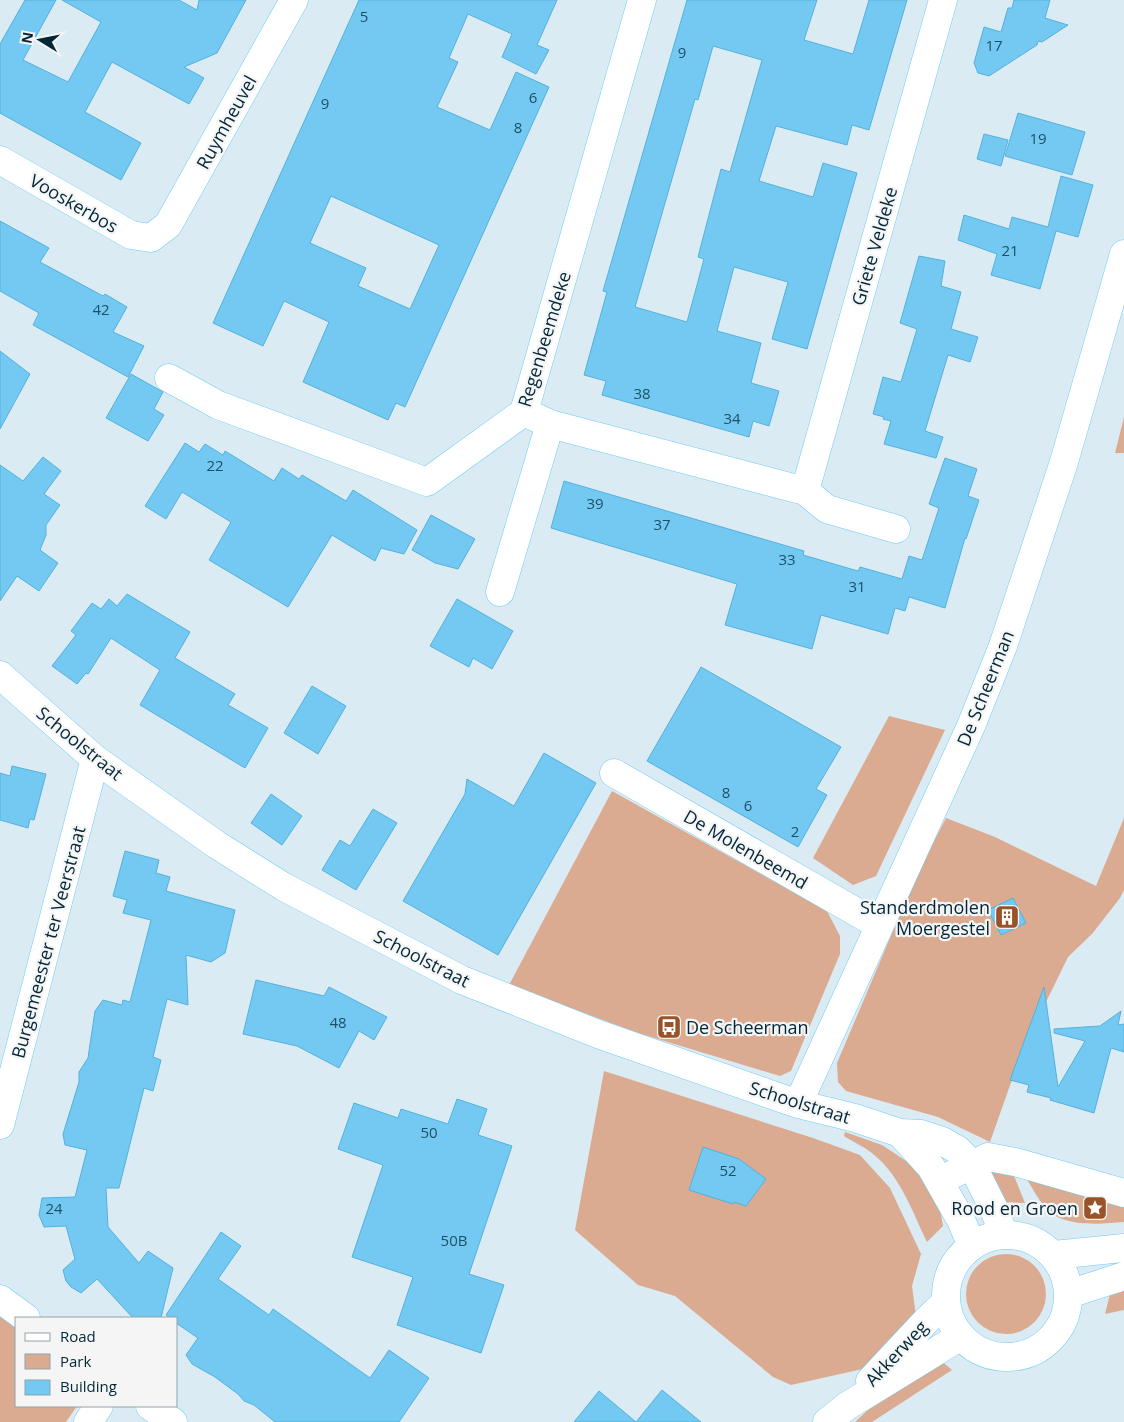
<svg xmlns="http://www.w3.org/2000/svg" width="1124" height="1422" viewBox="0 0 1124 1422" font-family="'Open Sans',sans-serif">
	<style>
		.green { fill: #daab91 }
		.building { fill: #73c9f1; stroke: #54b1db; fill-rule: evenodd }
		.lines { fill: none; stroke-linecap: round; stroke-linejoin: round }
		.street-casing { stroke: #6fccf7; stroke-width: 29 }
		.secondary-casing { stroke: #6fccf7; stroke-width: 29 }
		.street { stroke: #fff; stroke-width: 28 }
		.secondary { stroke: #fff; stroke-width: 28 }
		.labels { text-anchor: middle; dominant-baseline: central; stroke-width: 4.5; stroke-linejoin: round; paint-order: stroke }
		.number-label { font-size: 15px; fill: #1d5066 }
		.street-label { font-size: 18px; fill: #002738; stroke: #f5f5f5 }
		.poi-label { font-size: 18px; fill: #002738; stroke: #f5f5f5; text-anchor: end }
	</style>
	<rect width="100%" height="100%" fill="#dbebf4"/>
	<path class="green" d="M1124,417V453H1115Z
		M889,716L945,730L876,876L853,885L813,858Z
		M612,791L827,911L840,936V954L791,1071L780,1076L638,1033L509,985Z
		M946,818L995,837L1096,886L1124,818V890L1120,898L1092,934L1068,957L1026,1043L1014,1074L990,1142L938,1117L846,1091L838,1082L837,1063L918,872Z
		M604,1071L813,1138L860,1155L890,1188L921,1254L912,1286L916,1316L867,1368L791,1385L773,1377L675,1296L638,1285L575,1230Z
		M845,1132L882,1145L906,1161L928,1180L940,1209L943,1226L927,1242C913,1213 900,1175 873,1154C865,1147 853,1142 844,1136Z
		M986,1171H1012L1025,1203L1001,1202Z
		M1025,1176L1124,1203V1222C1099,1224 1061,1228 1044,1206C1037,1197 1031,1186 1025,1176Z
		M966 1294a40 40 0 1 1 80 0a40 40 0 1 1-80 0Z
		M1124,1286V1310L1105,1314L1111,1290Z
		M0,1311L16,1322V1406H77L66,1422H0Z
		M939,1359L952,1370L872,1422H855L888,1391Z"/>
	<path class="building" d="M25,0H56L23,60L68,82L101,22L62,0H179L197,10L199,0H246L217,53L184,67L204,78L189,104L112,62L85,112L141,143L121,180L0,113V44Z
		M359,0H557L537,45L549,50L536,74L502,57L512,34L468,14L449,58L458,62L437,107L490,130L516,72L549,87L405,407L396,403L388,420L303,382L329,322L284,301L263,346L213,323ZM331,196L439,245L410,309L358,286L366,268L310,243Z
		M687,0H817L804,40L853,54L869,0H907L869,130L852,125L847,145L776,126L759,181L813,197L823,163L857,173L807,349L772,339L788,282L734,267L717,331L761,343L751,383L779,391L769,426L753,421L749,437L602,395L606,381L584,375L607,292L603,291ZM713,46L762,60L730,172L721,169L698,257L704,259L687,322L635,307L695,99L698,100Z
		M1014,0H1050L1045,18L1068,25L1042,42L1038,41L1037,45L989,76L978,73L974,63L984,27L1001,32L1008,8H1012Z
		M1018,113L1085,132L1072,175L1005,156Z
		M984,134L1008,140L1001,166L977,159Z
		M1061,176L1093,185L1078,237L1056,231L1040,289L991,275L997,254L958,240L964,215L1009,229L1012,217L1048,227Z
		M0,221L49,248L40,262L103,296L105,294L127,307L113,332L144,346L128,377L33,325L39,313L0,291Z
		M919,256L945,261L941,286L961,292L951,329L978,337L970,362L948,355L925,431L943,437L936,458L884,444L891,421L883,419L884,417L873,414L883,377L901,382L917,329L900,323Z
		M0,351L30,374L0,429Z
		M131,374L163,392L154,409L164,415L148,441L106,418Z
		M185,443L199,452L205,444L223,455L225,451L274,481L282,468L299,479L302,475L346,501L353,490L417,530L404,554L381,548L375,561L332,535L288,607L209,560L231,522L182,492L166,519L145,506Z
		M43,457L61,471L44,494L60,505L46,525V535L40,550L58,563L39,591L17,576L0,601V465L23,481Z
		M945,458L977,469L968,496L979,500L966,539L965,538L945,608L909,597L905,611L895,608L888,634L821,615L812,649L725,625L737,584L551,528L564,481L804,551L803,555L858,571L860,567L902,579L909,556L922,560L939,508L929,504Z
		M431,515L475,539L458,569L435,563L412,550Z
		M127,594L190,632L175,658L235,694L228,705L268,728L245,768L140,705L160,670L111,638L88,674L86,673L77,684L52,666L76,635L71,631L92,603L101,609L109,599L117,606Z
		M457,599L513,631L492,669L473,658L469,667L430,646Z
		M701,667L841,747L816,789L827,795L798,847L647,761Z
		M312,686L346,706L318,754L284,733Z
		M544,753L596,783L498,955L403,901L465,794L467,779L514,806Z
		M12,766L46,774L34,820L30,819L28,828L0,820V773L10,776Z
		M271,794L302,816L282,845L251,823Z
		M373,809L397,823L356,890L322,870L340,840L350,846Z
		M125,851L159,860L156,873L170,877L166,891L235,910L225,953L211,962L186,955L188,1005L167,999L153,1057L161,1060L153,1091L144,1088L119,1188H106L108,1227L139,1263L148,1251L173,1268L161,1318H133L97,1279L81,1293L71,1287L66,1281L63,1270L75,1259L66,1226L44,1227L39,1215L42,1198L75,1197L87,1150L65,1145L63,1134L79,1082V1072L88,1058L95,1011L103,1000L122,1005L123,1000L130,1002L151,920L123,913L127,900L113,896Z
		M1013,898L1026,923L1001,935L988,910Z
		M256,980L324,996L329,987L387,1017L374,1040L359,1031L339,1068L297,1046L243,1034Z
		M1044,987L1058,1087L1085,1041L1054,1033V1029L1100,1026L1121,1011L1118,1025L1124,1024V1052L1111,1048L1094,1113L1050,1100L1051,1098L1027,1092L1029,1085L1010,1080Z
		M457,1099L487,1109L478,1135L512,1146L469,1274L504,1285L481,1353L397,1325L413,1277L352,1257L383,1165L338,1149L354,1103L398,1118L401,1109L448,1124Z
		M703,1147L739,1159L766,1179L746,1206L734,1202L733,1204L689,1190Z
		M221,1232L241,1246L218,1279L269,1315L273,1309L370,1378L389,1350L429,1378L399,1422H275L254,1405L244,1401L238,1394L215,1377L192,1364L186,1355L198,1338L176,1323V1318H170L166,1315Z
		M662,1390L701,1422H574L599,1391L636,1422Z"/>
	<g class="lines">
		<defs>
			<path id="street" d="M0,160L131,235L151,238L168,225L294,0
				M169,378L218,405L427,482L524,412L642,0
				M524,412L550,424L805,491L943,0
				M805,491L827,509L896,529
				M500,592L550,424
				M0,675L95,759L217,845L284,887L462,980L598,1034L798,1104L855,1118L900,1133L921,1134L942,1141L958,1150L972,1165L993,1207L1004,1235
				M614,773L879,925
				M798,1104L971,726L1003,646L1064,462L1124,254
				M0,1125L95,759
				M900,1133L931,1167L961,1220L972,1246
				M939,1181L988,1157L1015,1162L1124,1193
				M0,1299L26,1318
				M150,1406L173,1422
				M88,1422L99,1406"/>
			<path id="secondary" d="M946 1296a61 61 0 1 1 122 0a61 61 0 1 1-122 0Z
				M1054,1255L1124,1248
				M1069,1294L1124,1276
				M870,1381L926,1321L946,1302
				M827,1422L847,1406L961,1336"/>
		</defs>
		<use href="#street" class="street-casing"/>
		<use href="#secondary" class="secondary-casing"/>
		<use href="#street" class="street"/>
		<use href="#secondary" class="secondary"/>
	</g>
	<defs>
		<symbol id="building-square" viewBox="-11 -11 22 22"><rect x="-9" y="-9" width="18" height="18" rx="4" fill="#985328" stroke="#f5f5f5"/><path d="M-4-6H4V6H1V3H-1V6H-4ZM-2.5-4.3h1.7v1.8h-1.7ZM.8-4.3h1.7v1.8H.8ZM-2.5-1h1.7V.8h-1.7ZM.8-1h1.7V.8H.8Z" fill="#fff"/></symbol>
		<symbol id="bus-square" viewBox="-11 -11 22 22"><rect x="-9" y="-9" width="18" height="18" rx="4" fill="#985328" stroke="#f5f5f5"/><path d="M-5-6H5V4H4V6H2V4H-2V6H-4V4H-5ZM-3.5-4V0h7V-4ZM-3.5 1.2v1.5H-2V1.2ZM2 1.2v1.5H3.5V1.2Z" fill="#fff"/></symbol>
		<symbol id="sight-square" viewBox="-11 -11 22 22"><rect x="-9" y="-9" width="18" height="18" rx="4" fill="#985328" stroke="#f5f5f5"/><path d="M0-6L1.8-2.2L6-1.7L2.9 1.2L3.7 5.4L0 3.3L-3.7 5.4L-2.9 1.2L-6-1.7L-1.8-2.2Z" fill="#fff"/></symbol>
	</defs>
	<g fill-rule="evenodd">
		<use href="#building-square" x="993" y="903" width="28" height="28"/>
		<use href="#bus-square" x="655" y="1013" width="28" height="28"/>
		<use href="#sight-square" x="1081" y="1194" width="28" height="28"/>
	</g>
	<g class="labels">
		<g class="number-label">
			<text x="364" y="16">5</text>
			<text x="994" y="45">17</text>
			<text x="682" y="52">9</text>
			<text x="533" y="97">6</text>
			<text x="325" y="103">9</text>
			<text x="518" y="127">8</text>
			<text x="1038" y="138">19</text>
			<text x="1010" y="250">21</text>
			<text x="101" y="309">42</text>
			<text x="642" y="393">38</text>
			<text x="732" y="418">34</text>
			<text x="215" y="465">22</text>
			<text x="595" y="503">39</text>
			<text x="662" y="524">37</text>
			<text x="787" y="559">33</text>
			<text x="857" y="586">31</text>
			<text x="726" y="792">8</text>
			<text x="748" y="805">6</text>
			<text x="795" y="831">2</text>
			<text x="338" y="1022">48</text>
			<text x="429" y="1132">50</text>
			<text x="728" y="1170">52</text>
			<text x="54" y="1208">24</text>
			<text x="454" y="1240">50B</text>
		</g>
		<g class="street-label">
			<text transform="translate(226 122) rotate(-61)">Ruymheuvel</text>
			<text transform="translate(74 203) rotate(30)">Vooskerbos</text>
			<text transform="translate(874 246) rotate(-74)">Griete Veldeke</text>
			<text transform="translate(544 339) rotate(-73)">Regenbeemdeke</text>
			<text transform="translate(985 688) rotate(-68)">De Scheerman</text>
			<text transform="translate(80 743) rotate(39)">Schoolstraat</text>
			<text transform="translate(746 849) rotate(30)">De Molenbeemd</text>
			<text transform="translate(48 942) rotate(-75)">Burgemeester ter Veerstraat</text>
			<text transform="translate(422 958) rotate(27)">Schoolstraat</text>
			<text transform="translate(800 1102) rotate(17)">Schoolstraat</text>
			<text transform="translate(896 1353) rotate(-47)">Akkerweg</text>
		</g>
		<g class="poi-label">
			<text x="990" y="907">Standerdmolen<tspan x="990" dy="21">Moergestel</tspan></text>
			<text x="686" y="1027" text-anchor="start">De Scheerman</text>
			<text x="1078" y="1208">Rood en Groen</text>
		</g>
	</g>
	<rect x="15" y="1317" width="162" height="90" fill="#f5f5f5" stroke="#93a3a9"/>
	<rect x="25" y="1333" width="25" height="8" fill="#ffffff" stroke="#93a3a9"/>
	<text x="60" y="1342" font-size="15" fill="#002738">Road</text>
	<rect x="25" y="1354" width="25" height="15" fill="#daab91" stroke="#93a3a9"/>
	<text x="60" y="1367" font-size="15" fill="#002738">Park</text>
	<rect x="25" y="1380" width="25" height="15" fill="#73c9f1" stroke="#93a3a9"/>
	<text x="60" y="1392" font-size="15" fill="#002738">Building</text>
	<g transform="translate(40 40) rotate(280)" stroke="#f5f5f5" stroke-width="4" paint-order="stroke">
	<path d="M0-4L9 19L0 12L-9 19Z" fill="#002738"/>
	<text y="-8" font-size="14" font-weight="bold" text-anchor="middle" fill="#002738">N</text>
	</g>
</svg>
